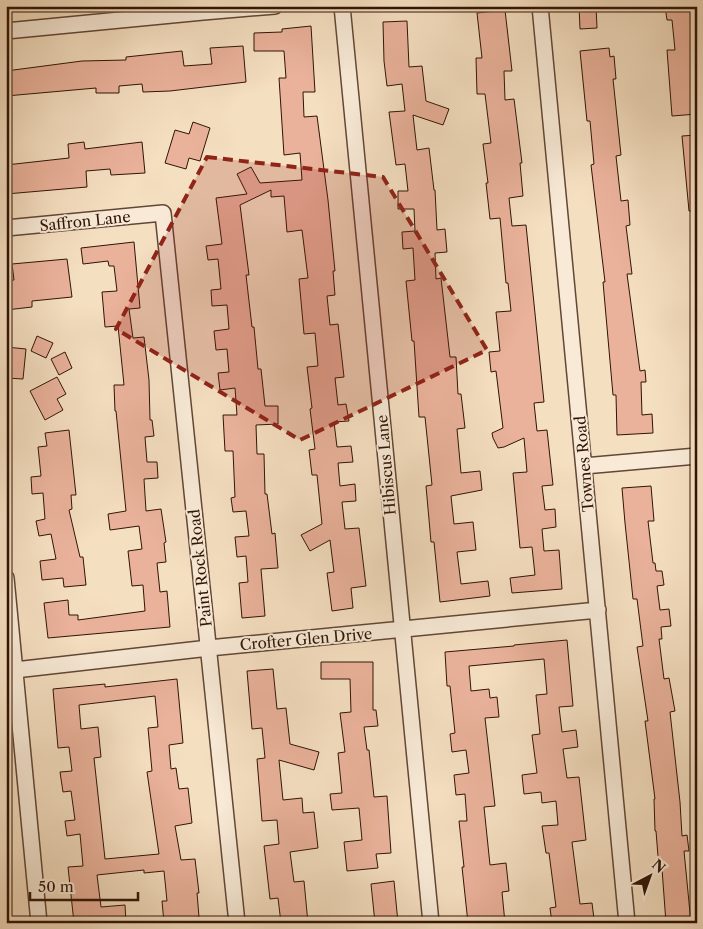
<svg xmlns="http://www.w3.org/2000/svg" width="703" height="929" viewBox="0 0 703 929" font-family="'Libre Caslon Text',serif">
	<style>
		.building { fill: #eab29b; stroke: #301406; fill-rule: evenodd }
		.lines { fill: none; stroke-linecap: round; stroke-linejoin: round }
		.street-casing { stroke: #614735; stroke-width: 18 }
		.street { stroke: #f8ead7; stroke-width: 15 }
		.marked { fill: #8f2418; fill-opacity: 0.2; stroke: #8f2418; stroke-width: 4; stroke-dasharray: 10 6; stroke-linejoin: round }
		.labels { text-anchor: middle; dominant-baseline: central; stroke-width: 4; stroke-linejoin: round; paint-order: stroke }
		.street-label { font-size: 15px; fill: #301406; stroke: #f8ead7 }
	</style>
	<rect width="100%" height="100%" fill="#f5dfc1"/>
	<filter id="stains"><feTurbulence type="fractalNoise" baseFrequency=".004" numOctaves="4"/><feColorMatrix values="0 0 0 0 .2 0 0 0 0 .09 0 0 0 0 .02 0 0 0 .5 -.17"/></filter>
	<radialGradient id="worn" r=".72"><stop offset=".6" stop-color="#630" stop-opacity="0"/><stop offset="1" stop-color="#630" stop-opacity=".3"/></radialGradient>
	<path class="building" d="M579,6H596L597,28L580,29Z
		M665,6H694L697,32H693L695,58H697V114L672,116L667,50H675L672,20H667Z
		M505,10L512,71H504L505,100L514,99L522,163H520L523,196L509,198L512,226L526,225L544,402L534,403L537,431L547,430L553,485L542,486L545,510L555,509L556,527L542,529L544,551L559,550L562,589L512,593L510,578L535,575L532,547L520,548L513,473L527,472L524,438L504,447L498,448L493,438L492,433L503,428L496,371L491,372L489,352L500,351L496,312L511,311L508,283H506L500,218L490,219L486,183H488L483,144L491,143L485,94H477L476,58H482L477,13Z
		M407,21L409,67L422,66L426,101L449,109L443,125L413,115L417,150L429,148L434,190H435L437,230L445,229L447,252L435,253L436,279L441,278L450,357H456L458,394H461L465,428L457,429L461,473L480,471L482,490L451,496L454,524L473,522L476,550L457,552L461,584L488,581L490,596L440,602L434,542H431L426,486L432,485L425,417H419L414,341H412L406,281L415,280L413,248L403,249L402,232L415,231L414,209H398V191H408L405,164L396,165L389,112L405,111L402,84L387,86L384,61L383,22Z
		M311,26L315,92H303L304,117L317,116L328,200L335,271H333L335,295L327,296L330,325L338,324L344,377L335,378L338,405L346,404L349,421L334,422L337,447L351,446L353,462L338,463L340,486L355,484L356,501L342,502L345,529L359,528L366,586L351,588L353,608L332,611L327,573L334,572L330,540L310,551L301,535L322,524L317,475H312L309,450L315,449L310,409L312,408L307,367L318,366L315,333L304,334L299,279L308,278L302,230L287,232L284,196L271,197V190L240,205L249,275H246L252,327H254L258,369H261L265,406H278V424L256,425L257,454H264L265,494H267L272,534L275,533L278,568L261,569L265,616L242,618L239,583L248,582L246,556L237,557L235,537L249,536L246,511L233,512L231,498L235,497L233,451H225L223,415H237L235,388L220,390L218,373L229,372L227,349L216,350L214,331L229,329L227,305L212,306L211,290L221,289L218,259L208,260L206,246L222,244L216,198L247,194L237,174L251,167L260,183L302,180L300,153L284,155L279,78H286L284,51H254V33L282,32V29Z
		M243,46L246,82L170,91L143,92L142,84L119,86V93H96V88L6,96V71L82,61L126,60V57L182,51L184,66L212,64L210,48Z
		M609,48L610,57L614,56L616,79H613L621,155L616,156L621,201L628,200L630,225L626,226L632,274H627L640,371L645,370L646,382H641L642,415L652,414L653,433L617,435L616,395H613L603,282H605L591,165L594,164L590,121H587L580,51Z
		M193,122L210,128L200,161L189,158L186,169L165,163L175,130L189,134Z
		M697,135V211H689L682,136Z
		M84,142L85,149L142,142L145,173L111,175L110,169L86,171L87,187L6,194V165L69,158L68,144Z
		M134,242L140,308L129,309L133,338L144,337L149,380L150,420H152L154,436L145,437L147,462H157L158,478L144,479L146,511L161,509L166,542L164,543L166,562L157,563L160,592L167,591L170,627L48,638L44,603L68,600L69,615H78V620L145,611L143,585L132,586L128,551L142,549L139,526L110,530L108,514L126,511L116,411H115L114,385H124L118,326L105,327L102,292L117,291L114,266H109L108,261L83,264L81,248Z
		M67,259L72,297L32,301V307L6,310V281L14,280L12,264Z
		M37,336L53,343L46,358L31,351Z
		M6,347L26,349L23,379L6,378Z
		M65,352L72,368L59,375L51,359Z
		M57,377L66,394L57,399L63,410L45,420L30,391Z
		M69,430L76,495H71L72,509L69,510L80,557H83L86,585L64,587L63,578L42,580L40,561L56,559L51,534L39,536L36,521L45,519L43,493L32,494L31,477L41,476L38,447L47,446L45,433Z
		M651,486L654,521H648L653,563H655L656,571H662L664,585L657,586L660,610L669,609L671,626L661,627L662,639H659L664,679L669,678L675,711L670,712L680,802L682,836L687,835L689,851H684L691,923H666L662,869H659L656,831H655L654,799H655L645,721H648L637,647L643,646L637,599H633L625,523L622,488Z
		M567,640L573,706L559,707L562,732L576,730L578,747L563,749L567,778L579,777L586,840L572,842L580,904L592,903L594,919L577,921L578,923H552L550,908L556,907L549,853H546L542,826L558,825L556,801L542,803L541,792L524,794L522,775L537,773L532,735L540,734L536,695L547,694L544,659L469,666L471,691L489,689L490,698L497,697L499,717L485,718L495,806L484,807L490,865L506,863L509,891L502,892L505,923H468L462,867H464L459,821H467L465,794L456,795L454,775L469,773L466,750L452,752L450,734L455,733L450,686H447L445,652L514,646V645Z
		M321,662H373V710H376L378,726L364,727L367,750H369L374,797L387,796L391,853L376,854L378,868L347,871L344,842L362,840L359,808L332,810L330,794L342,793L338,753L345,752L340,713L351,712L350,679H321Z
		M273,669L277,709L286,708L290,744L319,752L314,770L279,760L283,800L302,798L303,813L314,812L318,848L290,852L294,882L304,881L308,923H281L278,898L270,899L264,846L279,844L277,820L262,821L257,759L265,758L262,728L252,729L247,671Z
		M177,679L183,743L169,745L171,769L176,768L179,789L188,788L192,823L175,826L181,860L195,859L199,893H197L199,917L191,918V923H164L162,901H167L164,871L144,873V870L97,875L101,907L125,905L126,923H74L68,867L83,866L80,834L67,836L65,821L75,820L71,791L63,792L60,772L72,771L69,747L58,748L53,689L105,684V687ZM155,696L158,727L148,728L152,771L147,772L159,854L105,859L94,758L101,757L98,727L81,729L79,705Z
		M394,881L398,923H375L371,884Z"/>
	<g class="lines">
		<defs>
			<path id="street" d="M342,6L431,923
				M540,6L627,923
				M6,31L203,12L275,6
				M6,228L163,213L237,923
				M584,466L697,456
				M6,578L39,923
				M15,670L209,648L598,610"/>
		</defs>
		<use href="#street" class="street-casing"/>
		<use href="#street" class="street"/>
	</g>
	<path class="marked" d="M207,157L383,177L487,350L300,440L116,329Z"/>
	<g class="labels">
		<g class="street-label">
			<text transform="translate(85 221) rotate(-6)">Saffron Lane</text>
			<text transform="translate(584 464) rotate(-95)">Townes Road</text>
			<text transform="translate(386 465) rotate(-95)">Hibiscus Lane</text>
			<text transform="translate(200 568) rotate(-96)">Paint Rock Road</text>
			<text transform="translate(306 639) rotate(-5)">Crofter Glen Drive</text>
		</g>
	</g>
	<rect width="703" height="929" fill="none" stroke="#f5dfc1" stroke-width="25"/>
	<rect x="8" y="8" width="688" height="914" fill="none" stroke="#301406" stroke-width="2.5"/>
	<rect x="12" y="12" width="678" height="904" fill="none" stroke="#301406"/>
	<g transform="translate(650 876) rotate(41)" stroke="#f8ead7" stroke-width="4" paint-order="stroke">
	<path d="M0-4L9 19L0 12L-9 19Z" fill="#301406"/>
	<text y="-8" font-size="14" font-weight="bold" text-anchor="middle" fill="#301406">N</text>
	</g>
	<path d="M30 892v8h108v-8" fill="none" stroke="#301406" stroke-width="2.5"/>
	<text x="38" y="892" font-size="15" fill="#301406" stroke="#f8ead7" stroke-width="4" paint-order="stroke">50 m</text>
	<rect width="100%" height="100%" filter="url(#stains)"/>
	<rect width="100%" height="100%" fill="url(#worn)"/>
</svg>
